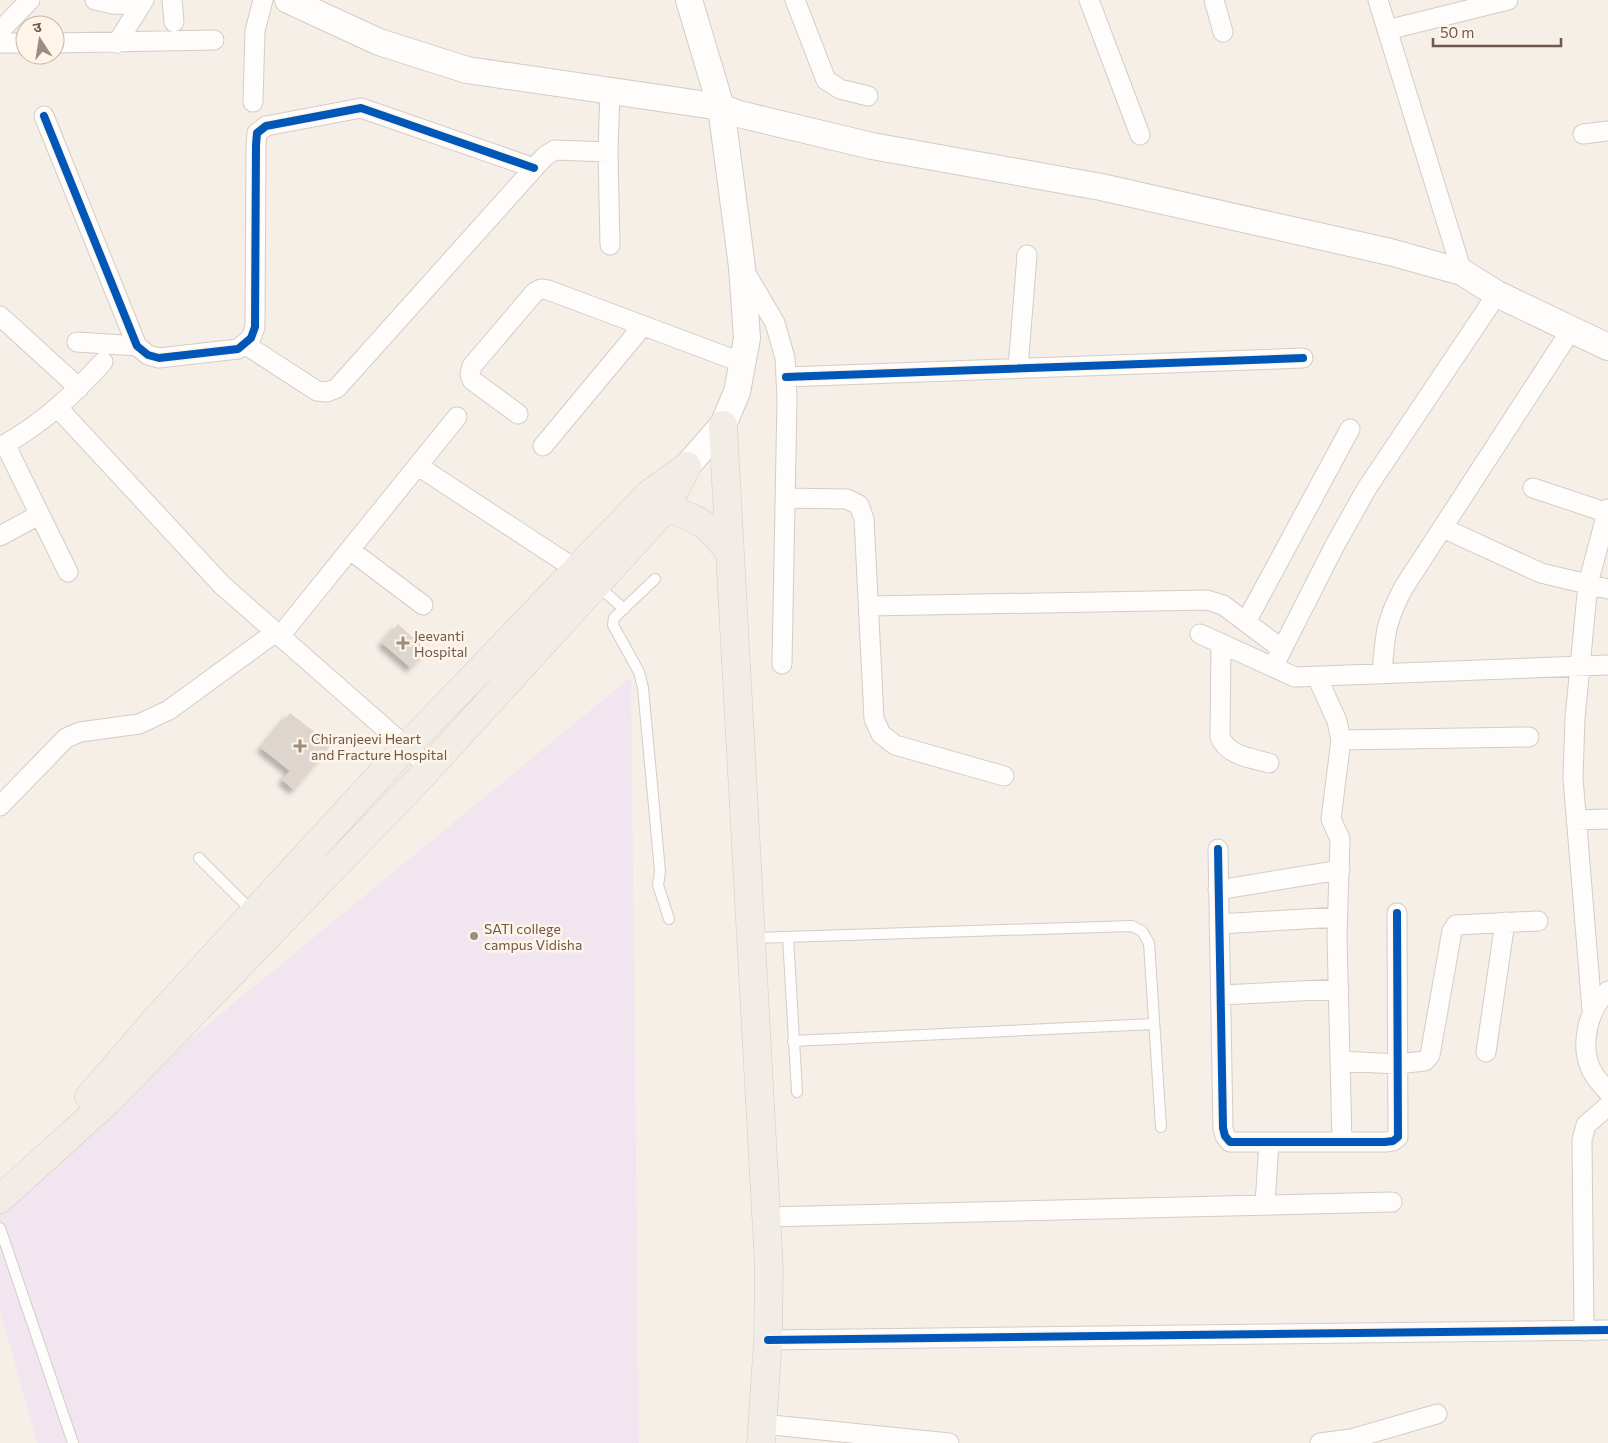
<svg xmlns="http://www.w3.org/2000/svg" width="1608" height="1443" viewBox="0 0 1608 1443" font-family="Commissioner,'Noto Sans Devanagari',sans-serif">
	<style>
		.education { fill: #f1e6f0 }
		.building { fill: #ded5ce; filter: url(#shadow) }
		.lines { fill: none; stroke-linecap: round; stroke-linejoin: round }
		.service-casing { stroke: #d4ccc5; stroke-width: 12 }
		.minor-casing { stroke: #d4ccc5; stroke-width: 21 }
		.secondary-casing { stroke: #d4cbc4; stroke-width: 28 }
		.primary-casing { stroke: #d4cbc5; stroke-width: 29 }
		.service { stroke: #fefdfc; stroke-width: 10 }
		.minor { stroke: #fefdfc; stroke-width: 19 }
		.secondary { stroke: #fefdfc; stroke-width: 26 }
		.primary { stroke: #f1ece5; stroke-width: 28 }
		.cycleway-casing { stroke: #fef5e8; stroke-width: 11 }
		.cycleway { stroke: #0057b8; stroke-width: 8 }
		.poi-dot { fill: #9f8c81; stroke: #fef5e8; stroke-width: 2 }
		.labels { text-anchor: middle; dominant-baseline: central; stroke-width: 5; stroke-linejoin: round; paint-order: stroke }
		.poi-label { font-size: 14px; fill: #71564a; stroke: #fef5e8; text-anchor: start }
	</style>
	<defs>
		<filter id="shadow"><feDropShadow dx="-4.5" dy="4.5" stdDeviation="2.5" flood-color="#0004"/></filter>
	</defs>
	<rect width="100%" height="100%" fill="#f5efe8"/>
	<path class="education" d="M631,677L639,1443H37L0,1310V1195Z"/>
	<path class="building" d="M398,624L427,650L411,668L382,643Z
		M290,713L331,745L294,790L282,780L290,771L261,748Z"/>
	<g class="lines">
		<defs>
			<path id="service" d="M655,579L614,618L613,625L639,672L643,688L660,871L658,885L669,919
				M597,585L624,609
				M199,858L253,912
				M788,937L797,1092
				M752,938L1132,926L1142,931L1149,943L1161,1127
				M793,1041L1154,1024
				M0,1228L73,1443"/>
			<path id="minor" d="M95,0L113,4L141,5
				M172,0L174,22
				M795,0L826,80L840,89L868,96
				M1089,0L1140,135
				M1214,0L1223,32
				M1378,0L1462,272
				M1387,30L1508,0
				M0,31L30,0
				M0,43H25
				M55,43L214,40
				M117,43L144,0
				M610,90L608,152L610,245
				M253,102L255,31L263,0
				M44,116L137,346L148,355L159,358L238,349L251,338L255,327L256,145L257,133L266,126L361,108L534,168
				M1583,134L1608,131
				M744,270L775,323L785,358L787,399L782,664
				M0,316L79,388
				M77,342L137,346
				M246,345L317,391L327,392L337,388L545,156L555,150L608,152
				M1018,368L1027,255
				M786,377L1303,358
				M58,408L222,585L429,767
				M518,414L472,380L470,374L472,366L535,292L541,289L548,290L743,363
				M5,444L68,572
				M543,446L642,327
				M0,447C41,425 72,396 103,362
				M418,466L586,576
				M1533,488L1608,513
				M785,498L847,499L859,505L864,519L874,719L881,734L895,745L1004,776
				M1443,528L1541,573L1608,589
				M0,536L39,515
				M350,550L423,605
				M869,606L1207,600L1223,605L1282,649
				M1246,622L1350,429
				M1200,634L1295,677L1608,665
				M280,636L457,417
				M1221,643L1220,737C1228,756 1251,758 1269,763
				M1273,667L1335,545L1367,488L1497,294
				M1382,674C1385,635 1385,622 1404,587L1571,330
				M1317,677L1337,721L1341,740L1331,819L1340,839L1337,936L1342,1142
				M1341,740L1529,737
				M0,806L66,738L80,732L139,724L169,710L276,632
				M1576,820L1608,819
				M1218,849L1223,1128L1225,1136L1230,1142H1385L1393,1141L1398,1137L1397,913
				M1218,890L1340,870
				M1219,924L1338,917
				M1608,991C1589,1007 1580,1043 1590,1067C1594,1077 1601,1084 1608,1092
				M1221,995L1339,989
				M1592,1010L1573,778L1575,718L1588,584L1608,509
				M1486,1052L1505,922
				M1340,1061L1397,1064L1425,1061L1430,1055L1452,931L1456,925L1538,921
				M1265,1204L1269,1143
				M766,1217L1392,1202
				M1584,1331L1582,1140L1586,1125L1608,1106
				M768,1340L1608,1330
				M762,1424L949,1443
				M1320,1443L1351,1439L1437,1414"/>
			<path id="secondary" d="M288,0L379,42L467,70L721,107L739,114L872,146L1101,187L1390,252L1462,272L1497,294L1608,347
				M687,466L723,425L737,392L747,338L742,267L721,107L689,0"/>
			<path id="primary" d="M723,425L769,1268L768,1340L761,1443
				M666,508C699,520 709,523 729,552
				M89,1097L158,1017L406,747L649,494L685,468
				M0,1199L108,1101L177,1030L419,779L666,508L687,466"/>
		</defs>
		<use href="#service" class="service-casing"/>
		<use href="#minor" class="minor-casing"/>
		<use href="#secondary" class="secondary-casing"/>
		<use href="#primary" class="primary-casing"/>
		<use href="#service" class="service"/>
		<use href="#minor" class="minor"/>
		<use href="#secondary" class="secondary"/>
		<use href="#primary" class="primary"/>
		<defs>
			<path id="cycleway" d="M44,116L137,346L148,355L159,358L238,349L251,338L255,327L256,145L257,133L266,126L361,108L534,168
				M786,377L1303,358
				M1218,849L1223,1128L1225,1136L1230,1142H1385L1393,1141L1398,1137L1397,913
				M768,1340L1608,1330"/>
		</defs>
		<use href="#cycleway" class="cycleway-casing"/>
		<use href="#cycleway" class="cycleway"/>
	</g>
	<g class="poi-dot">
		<path d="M400.5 635.5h5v5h5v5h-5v5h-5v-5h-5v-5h5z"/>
		<path d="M297.5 738.5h5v5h5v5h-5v5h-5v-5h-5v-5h5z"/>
		<circle cx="474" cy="936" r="5"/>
	</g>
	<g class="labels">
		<g class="poi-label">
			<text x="414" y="635">Jeevanti<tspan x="414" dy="16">Hospital</tspan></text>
			<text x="311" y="738">Chiranjeevi Heart<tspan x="311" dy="16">and Fracture Hospital</tspan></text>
			<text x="484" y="928">SATI college<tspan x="484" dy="16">campus Vidisha</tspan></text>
		</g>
	</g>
	<g transform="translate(40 40) rotate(348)"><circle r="24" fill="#fef5e8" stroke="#c6b5a9"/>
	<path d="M0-4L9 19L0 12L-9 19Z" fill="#9f8c81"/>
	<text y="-8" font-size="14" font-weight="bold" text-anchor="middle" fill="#71564a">उ</text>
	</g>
	<path d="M1433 38v8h128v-8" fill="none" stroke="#71564a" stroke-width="2.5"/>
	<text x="1440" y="38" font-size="15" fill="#71564a" stroke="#fef5e8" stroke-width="4" paint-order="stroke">50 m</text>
</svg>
